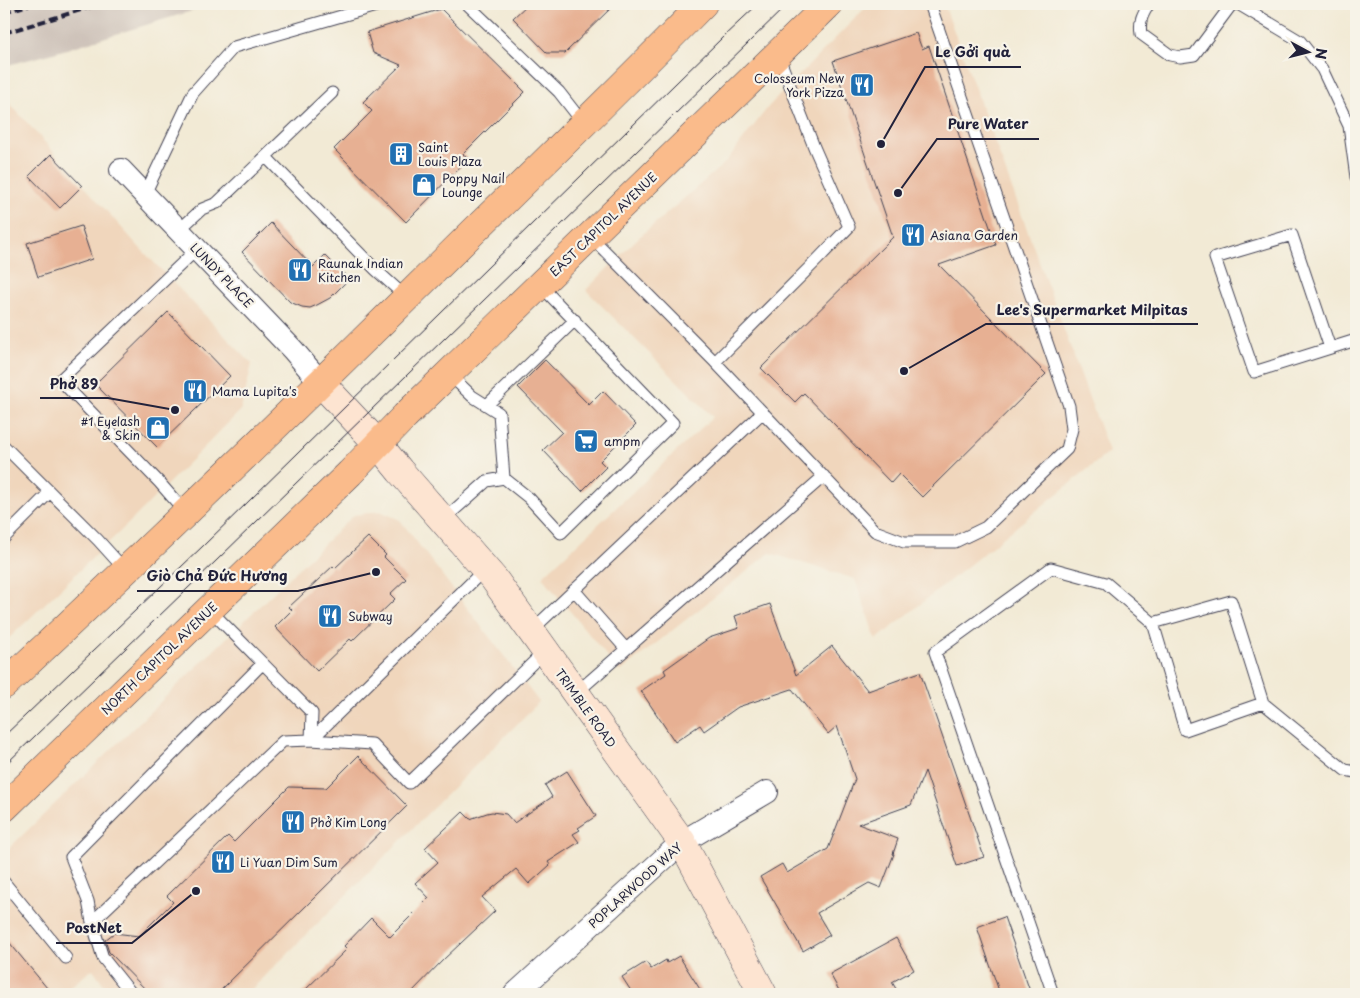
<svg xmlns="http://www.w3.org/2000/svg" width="1360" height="998" viewBox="0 0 1360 998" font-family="'Playpen Sans',sans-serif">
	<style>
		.built { fill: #f0d6bc }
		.industrial { fill: #cec2b9 }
		.building { fill: #e7b093 }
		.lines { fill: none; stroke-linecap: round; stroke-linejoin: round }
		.lane-casing { stroke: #414052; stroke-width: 13 }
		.street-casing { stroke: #414052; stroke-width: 24 }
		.secondary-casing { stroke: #414052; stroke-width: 29 }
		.primary-casing { stroke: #414052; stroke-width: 29 }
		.lane { stroke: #fff; stroke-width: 11 }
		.street { stroke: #fff; stroke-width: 22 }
		.secondary { stroke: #fde4d1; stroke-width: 28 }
		.primary { stroke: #fabb8b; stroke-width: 28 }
		.tram { stroke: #22223b; stroke-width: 1 }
		.rail { stroke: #22223b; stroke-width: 4; stroke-dasharray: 8 4; stroke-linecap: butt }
		.labels { text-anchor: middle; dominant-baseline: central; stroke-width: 4.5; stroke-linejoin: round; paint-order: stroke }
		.poi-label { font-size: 12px; fill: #22223b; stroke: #f7f3e8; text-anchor: start }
		.street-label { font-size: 12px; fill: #22223b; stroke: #f7f3e8 }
		.leader { fill: none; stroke: #22223b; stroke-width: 2 }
		.callout-dot { fill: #22223b; stroke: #f7f3e8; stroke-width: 2 }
		.callout-label { font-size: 14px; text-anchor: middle; font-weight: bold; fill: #22223b; stroke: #f7f3e8; stroke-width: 4.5; stroke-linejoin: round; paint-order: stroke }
	</style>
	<rect width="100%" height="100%" fill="#f7f3e8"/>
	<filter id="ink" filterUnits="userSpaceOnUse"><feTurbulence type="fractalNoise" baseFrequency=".02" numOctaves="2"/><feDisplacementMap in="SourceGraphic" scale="10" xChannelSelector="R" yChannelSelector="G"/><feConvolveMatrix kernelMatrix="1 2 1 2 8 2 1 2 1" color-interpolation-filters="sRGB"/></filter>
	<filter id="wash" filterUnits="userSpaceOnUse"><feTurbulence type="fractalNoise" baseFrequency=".0096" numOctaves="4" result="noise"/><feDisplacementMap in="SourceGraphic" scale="20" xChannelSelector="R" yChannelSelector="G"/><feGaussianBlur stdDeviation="1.12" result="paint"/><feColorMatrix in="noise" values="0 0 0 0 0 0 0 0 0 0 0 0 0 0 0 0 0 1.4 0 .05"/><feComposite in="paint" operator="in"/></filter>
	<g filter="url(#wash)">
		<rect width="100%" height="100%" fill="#f2ead5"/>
		<path class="built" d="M869,4H944L1109,452L876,640L855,579L770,553L620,672L542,577L713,417L586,290L637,239L725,163L769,106Z
			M4,97L139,247L252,364L241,410L132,520L4,643Z
			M380,511L400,520L539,702L247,994H110L93,969L61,994H4V853L354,515Z"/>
		<path class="industrial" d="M4,4H215L50,54L4,66Z"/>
		<g id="blocks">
			<path class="building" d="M528,4H615L565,53H547L513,18Z
				M441,9L525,92L463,154L468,159L406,222L334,149L372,111L363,102L401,65L373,53L367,32Z
				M916,33L922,49L929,46L996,245L939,265L1046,374L922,497L899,474L891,483L804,393L795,402L761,368L893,237L833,61Z
				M51,154L82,186L60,208L29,176Z
				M271,223L313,267L325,255L349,279L330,298L317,305L310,308L302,307L290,302L242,252Z
				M81,226L92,259L38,277L27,243Z
				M168,312L230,376L157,447L95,384Z
				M545,360L589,405L603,391L636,425L600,461L606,467L582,491L543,450L562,432L518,387Z
				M368,537L386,555L384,557L406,579L390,594L395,599L352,641L350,639L317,671L275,627L292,610L289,607L333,566L335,568Z
				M770,604L796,675L832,646L868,691L920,672L984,857L957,866L925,771L911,805L858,824L898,839L893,854H894L881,888L869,883L817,913L830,935L803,951L760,877L782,864L787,873L828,849L855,779L837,726L828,734L792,689L738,707L704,731L700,725L675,742L641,691L666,674L664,670L709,638L739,628L735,616Z
				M358,756L407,806L217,994H150L109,952L105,940L114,933L139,936L173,902L167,896L228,836L234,842L289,787L326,788Z
				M567,771L596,816L578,828L580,830L573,834L579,842L548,862L550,865L529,884L516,869L482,897L495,911L444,959L410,994H301L347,949L344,946L371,918L390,937L429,898L415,883L438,862L425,848L463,812L470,819L487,813L492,812L506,814L514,823L552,797L545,785Z
				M1004,917L1031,994H1000L977,927Z
				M4,936L52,994H4Z
				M896,938L914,970L892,982L899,994H841L830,974Z
				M679,956L703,994H633L622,977L646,962L651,969L666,960L667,963Z"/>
		</g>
	</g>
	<g filter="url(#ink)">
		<use href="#blocks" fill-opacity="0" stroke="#414052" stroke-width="1"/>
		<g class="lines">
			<defs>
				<path id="lane" d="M467,4L559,92L584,124
					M1149,4C1142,15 1139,21 1141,34L1170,55L1180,57L1194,55L1232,4
					M1238,4L1300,41L1322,69L1349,126L1356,177
					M266,157L376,270L407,298
					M145,194L193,93L234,47L383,4
					M179,230L202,209L217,203L332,93
					M590,236L715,362L875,531L904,542H955L986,527L1067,449L1072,429L1069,406L930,4
					M1330,348L1292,235L1215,258L1254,372L1356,340
					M715,362L817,260L849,227L814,147L778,55
					M449,374L472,396L499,413L504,478
					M487,405L575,320
					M4,446L98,540L126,571
					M186,513L159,482L60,380L197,249
					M443,520L487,481L504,478L529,498L561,533L673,423L540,285
					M4,538L50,492
					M574,590L626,649
					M210,610L312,713L311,740L372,744L409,783L545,651
					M1153,623L1231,601L1263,703L1345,770L1356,772
					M531,631L763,412
					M576,693L824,476
					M4,882L66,958
					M92,922L283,741L311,740L485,569
					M132,994L103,958L92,922L88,901L71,857L262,664
					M1053,994L935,652L1051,568L1106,583L1153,623L1185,730L1263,703"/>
				<path id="street" d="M121,170L293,350L321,383
					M515,994L682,842L767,792"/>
				<path id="secondary" d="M321,383L378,444L400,471L494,579L682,842L763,994"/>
				<path id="primary" d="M4,685C163,537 319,385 473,232C550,157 628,81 703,4
					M4,808L350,473L405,416L829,4"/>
			</defs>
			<use href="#lane" class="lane-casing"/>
			<use href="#street" class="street-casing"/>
			<use href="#secondary" class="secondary-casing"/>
			<use href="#primary" class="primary-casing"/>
			<use href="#lane" class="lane"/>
			<use href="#street" class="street"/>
			<use href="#secondary" class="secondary"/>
			<use href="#primary" class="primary"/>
			<path class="tram" d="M4,736L203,546L723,37L758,4
				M4,766L217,560L788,4"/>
			<path class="rail" d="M4,12L32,4
				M4,33L101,4"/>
		</g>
	</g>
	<defs>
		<symbol id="restaurant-square" viewBox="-11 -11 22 22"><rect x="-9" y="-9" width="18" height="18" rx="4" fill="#1f6fb2" stroke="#f7f3e8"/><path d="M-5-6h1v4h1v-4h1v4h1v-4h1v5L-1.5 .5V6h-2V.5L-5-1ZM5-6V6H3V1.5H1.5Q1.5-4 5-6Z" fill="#fff"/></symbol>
		<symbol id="building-square" viewBox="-11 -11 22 22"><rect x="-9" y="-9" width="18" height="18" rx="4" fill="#1f6fb2" stroke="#f7f3e8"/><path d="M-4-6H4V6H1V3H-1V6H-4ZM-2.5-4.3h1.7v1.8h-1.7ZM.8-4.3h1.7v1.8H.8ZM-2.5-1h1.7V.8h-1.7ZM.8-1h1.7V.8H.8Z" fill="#fff"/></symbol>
		<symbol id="shop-square" viewBox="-11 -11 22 22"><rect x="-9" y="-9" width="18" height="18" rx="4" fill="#1f6fb2" stroke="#f7f3e8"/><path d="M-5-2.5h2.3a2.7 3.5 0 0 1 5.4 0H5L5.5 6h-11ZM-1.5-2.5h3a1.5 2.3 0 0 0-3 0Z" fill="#fff"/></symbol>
		<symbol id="supermarket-square" viewBox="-11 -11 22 22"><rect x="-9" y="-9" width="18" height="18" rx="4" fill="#1f6fb2" stroke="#f7f3e8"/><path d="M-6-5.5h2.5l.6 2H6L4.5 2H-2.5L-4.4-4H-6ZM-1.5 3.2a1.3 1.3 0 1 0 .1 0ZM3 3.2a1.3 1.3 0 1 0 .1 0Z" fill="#fff"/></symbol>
	</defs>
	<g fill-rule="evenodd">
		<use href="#restaurant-square" x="848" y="71" width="28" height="28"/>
		<use href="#building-square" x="387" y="140" width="28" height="28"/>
		<use href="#shop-square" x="410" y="171" width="28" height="28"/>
		<use href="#restaurant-square" x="899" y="221" width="28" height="28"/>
		<use href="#restaurant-square" x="286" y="256" width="28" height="28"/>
		<use href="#restaurant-square" x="181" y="377" width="28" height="28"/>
		<use href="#shop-square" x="144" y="414" width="28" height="28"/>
		<use href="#supermarket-square" x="572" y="427" width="28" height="28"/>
		<use href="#restaurant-square" x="316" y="602" width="28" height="28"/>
		<use href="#restaurant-square" x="279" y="808" width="28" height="28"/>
		<use href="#restaurant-square" x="209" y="848" width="28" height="28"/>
	</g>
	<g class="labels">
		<g class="poi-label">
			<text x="844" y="78" text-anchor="end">Colosseum New<tspan x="844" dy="14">York Pizza</tspan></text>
			<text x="418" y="147">Saint<tspan x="418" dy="14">Louis Plaza</tspan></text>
			<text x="442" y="178">Poppy Nail<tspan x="442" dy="14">Lounge</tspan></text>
			<text x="930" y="235">Asiana Garden</text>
			<text x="318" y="263">Raunak Indian<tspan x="318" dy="14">Kitchen</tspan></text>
			<text x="212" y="391">Mama Lupita's</text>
			<text x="140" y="421" text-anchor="end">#1 Eyelash<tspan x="140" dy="14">&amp; Skin</tspan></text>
			<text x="604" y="441">ampm</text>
			<text x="348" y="616">Subway</text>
			<text x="310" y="822">Phở Kim Long</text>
			<text x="240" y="862">Li Yuan Dim Sum</text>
		</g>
		<g class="street-label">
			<text transform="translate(603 224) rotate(-44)">EAST CAPITOL AVENUE</text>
			<text transform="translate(222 275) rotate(46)">LUNDY PLACE</text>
			<text transform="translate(159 658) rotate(-44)">NORTH CAPITOL AVENUE</text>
			<text transform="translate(586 708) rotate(54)">TRIMBLE ROAD</text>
			<text transform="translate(635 885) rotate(-42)">POPLARWOOD WAY</text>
		</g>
	</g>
	<path class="leader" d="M881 144L925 67H1021M898 193L937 139H1039M904 371L986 324H1198M175 410L108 398H40M376 572L298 591H137M196 891L132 943H56"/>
	<g class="callout-dot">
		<circle cx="881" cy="144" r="5"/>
		<circle cx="898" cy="193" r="5"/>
		<circle cx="904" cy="371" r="5"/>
		<circle cx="175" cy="410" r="5"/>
		<circle cx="376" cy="572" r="5"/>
		<circle cx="196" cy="891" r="5"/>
	</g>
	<g class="callout-label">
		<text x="973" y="57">Le Gởi quà</text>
		<text x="988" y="129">Pure Water</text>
		<text x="1092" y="315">Lee's Supermarket Milpitas</text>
		<text x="74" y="389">Phở 89</text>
		<text x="217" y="581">Giò Chả Đức Hương</text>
		<text x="94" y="933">PostNet</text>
	</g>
	<rect width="1360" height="998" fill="none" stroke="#f7f3e8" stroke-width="20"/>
	<g transform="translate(1308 52) rotate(97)" stroke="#f7f3e8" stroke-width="4" paint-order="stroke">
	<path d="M0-4L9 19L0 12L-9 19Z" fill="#22223b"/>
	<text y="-8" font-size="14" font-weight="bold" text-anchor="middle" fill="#22223b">N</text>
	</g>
</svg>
